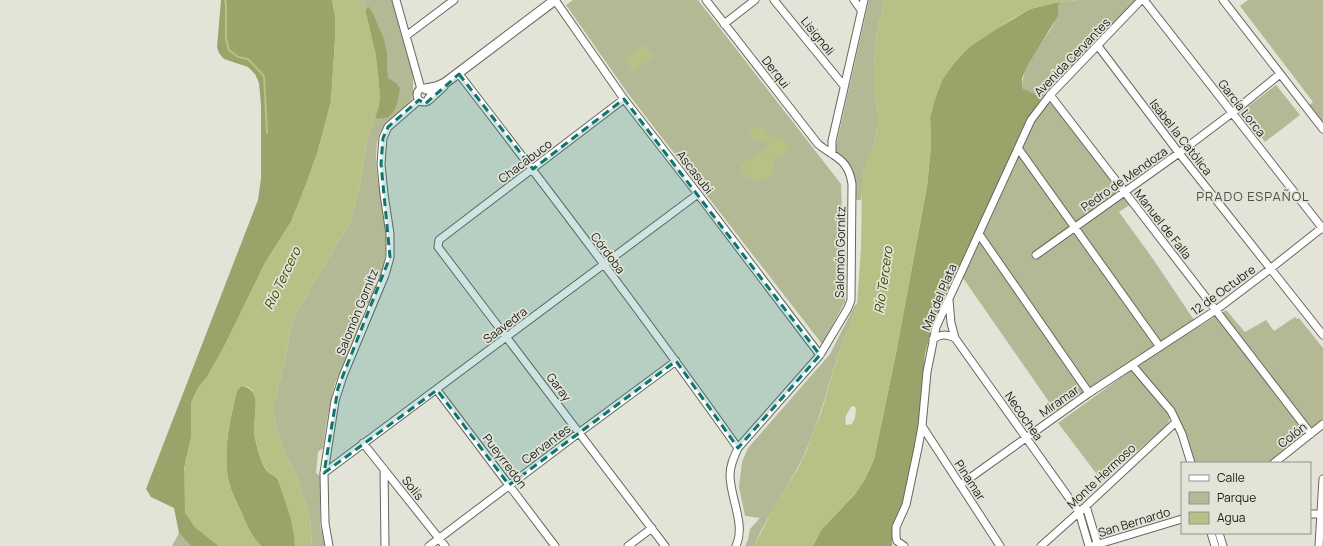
<svg xmlns="http://www.w3.org/2000/svg" width="1323" height="546" viewBox="0 0 1323 546" font-family="Manrope,sans-serif">
	<style>
		.green { fill: #b3b994 }
		.forest { fill: #9ca36a }
		.water { fill: #b8c086; fill-rule: evenodd }
		.lines { fill: none; stroke-linecap: round; stroke-linejoin: round }
		.stream { stroke: #b8c086; stroke-width: 2 }
		.minor-casing { stroke: #67685e; stroke-width: 9 }
		.major-casing { stroke: #67685e; stroke-width: 11 }
		.minor { stroke: #fff; stroke-width: 7 }
		.major { stroke: #fff; stroke-width: 9 }
		.marked { fill: #0f766e; fill-opacity: 0.2; stroke: #0f766e; stroke-width: 3; stroke-dasharray: 8 5; stroke-linejoin: round }
		.labels { text-anchor: middle; dominant-baseline: central; stroke-width: 3.5; stroke-linejoin: round; paint-order: stroke }
		.street-label { font-size: 12px; fill: #1b1c18; stroke: #e2e4d8 }
		.neighbourhood-label { font-size: 13px; letter-spacing: 1px; fill: #4e5046; stroke: #e2e4d8 }
		.water-label { font-size: 13px; font-style: italic; fill: #414600; stroke: #e2e4d8 }
	</style>
	<rect width="100%" height="100%" fill="#e2e4d8"/>
	<path class="green" d="M363,0H392C396,16 400,31 405,47C408,56 413,67 413,76C413,84 414,97 410,103C400,121 380,120 377,144C371,188 398,233 380,276L374,278L371,287L377,285L370,303L362,305L355,321L362,320L334,386L326,425L323,448L318,452L316,473L320,476V525L325,546H312L310,517L295,473L287,458L278,434L274,417V403L285,360L291,327L296,314L312,285L351,221L359,189L368,137L375,118L376,55Z
		M573,0H698L841,184L845,302L822,344L629,95L566,5Z
		M869,0H885L877,32L874,64V85L878,113V125L874,145L864,171L861,200H856C855,174 856,172 836,154V146Z
		M1078,0H1136L1041,99L1033,93L1022,88C1022,55 1061,31 1059,2Z
		M1248,0H1323V123L1309,105L1313,102L1240,6Z
		M1276,85L1300,115L1265,142L1241,112Z
		M1051,103L1131,204L1119,212L1153,259L1194,320L1056,412L963,278L1035,119L1048,104Z
		M858,304C852,323 843,340 837,358C827,390 819,422 805,453C790,485 768,513 754,546H745L748,540L750,529L760,518L745,516L739,487L742,462L748,448L830,354L855,305Z
		M1226,310L1245,332L1266,320L1274,331L1295,317L1297,319L1299,318L1323,348V420L1268,463H1195L1181,423L1175,411L1139,367L1140,363Z
		M1130,371L1134,372C1141,380 1167,408 1169,416C1170,420 1168,424 1165,427L1102,481L1058,423Z
		M179,533L191,546H172Z"/>
	<path class="forest" d="M221,0H332L335,15V39L331,102L317,154L307,182L291,222L265,263L223,349L207,377L198,388L191,403V438L184,469L194,526L219,546H191L179,533L174,508L151,497L146,489L258,200L261,178V105L259,83L255,74L248,67L224,59L219,53L217,47Z
		M1059,2L1058,16L1029,63L1022,78V88L1033,93L1041,99L1030,115L932,327L925,354L918,433L904,506L892,531V546H813L821,530L855,494L865,479L874,459L896,353L927,186L931,146L930,118L934,101L942,80L954,63L968,48L988,34L1030,9Z
		M369,7L373,14L384,39L387,53V66L388,78L396,83L400,88C397,104 396,122 375,118C386,84 373,45 365,11L367,8Z
		M243,386C263,391 254,415 254,429C254,438 261,464 267,471C270,475 276,475 278,480L290,513L294,531L295,546H261C252,538 247,525 242,514C238,504 232,494 229,483C222,453 230,419 237,390L240,387Z"/>
	<path class="water" d="M332,0H363L376,55L380,96L379,107L368,137L359,189L351,221L312,285L296,314L291,327L285,360L274,403V417L278,434L287,458L295,473L310,517L312,546H295C294,523 285,502 278,480C276,474 270,476 267,471C262,463 258,451 256,442C255,439 254,434 254,430C253,419 262,388 244,386C241,386 239,388 237,390C230,419 222,453 229,483C232,494 238,504 242,514C247,525 252,538 261,546H219L194,526L185,513L184,469L191,438V403L198,388L207,377L223,349L265,263L291,222L307,182L317,154L331,102L335,39V15Z
		M885,0H1078L1059,2L1030,9L1012,19L968,48L954,63L942,80L934,101L930,118L931,146L927,186L896,353L874,459L865,479L855,494L821,530L813,546H754L774,507L797,470L806,452L821,413L838,355L848,329L853,318L857,304L861,248L862,183L865,166L874,145L878,125V113L874,85V64L877,32ZM854,406L856,409L855,418L852,424L846,425C844,418 847,413 851,407Z
		M645,44L654,56L633,72L625,60Z
		M755,126L764,128L766,135C772,136 795,140 786,152C784,155 776,158 773,160C781,183 744,189 740,167L742,164L768,148V145L766,143L749,138V131Z"/>
	<g class="lines">
		<path class="stream" d="M225,0L226,5V39L229,50L238,57L248,59L264,76L267,133"/>
		<defs>
			<path id="minor" d="M396,0L421,89
				M555,0L624,99L698,194L820,355
				M706,0L818,144C835,158 848,158 852,184L851,300L848,308L820,355L738,448C734,457 730,465 730,475C730,498 746,524 736,546
				M774,0L844,86
				M854,0L861,10
				M1144,0L1323,229
				M1223,0L1323,129
				M724,24L755,0
				M406,36L454,0
				M1098,46L1179,153L1323,335
				M459,74C554,197 648,321 738,448
				M417 95a7 7 0 1 1 14 0a7 7 0 1 1-14 0Z
				M1050,95L1311,434
				M624,99L439,240L438,247L665,546
				M1018,148L1160,347
				M832,154V141L864,0
				M979,234L1089,393
				M1036,255L1179,153L1232,113L1280,74
				M949,300L951,323L955,338L1079,512L1089,546
				M933,339C941,334 946,334 955,338
				M1132,365L1171,411L1182,434L1191,463
				M437,390L555,546
				M922,426L1000,546
				M363,443L445,546
				M1274,463L1323,424
				M384,469L385,546
				M324,473L698,194
				M960,485L1089,393L1216,310L1270,269L1323,227
				M1086,506L1098,546
				M1310,514H1323
				M1211,533L1215,546
				M1219,533L1223,546
				M329,546L325,523L324,473L335,401L343,376L385,275L390,257V234L384,194L381,164L383,138L388,127L419,100
				M429,546L580,432L676,361
				M628,546L652,528
				M904,546L897,541L896,537V527L906,505L918,448L922,426L927,372L936,327L1031,120L1050,95L1141,0
				M1041,546L1086,506L1176,422
				M1092,546L1182,519
				M1319,546L1323,479"/>
			<path id="major" d="M426,89L436,87L445,83L555,0
				M429,99L443,86"/>
		</defs>
		<use href="#minor" class="minor-casing"/>
		<use href="#major" class="major-casing"/>
		<use href="#minor" class="minor"/>
		<use href="#major" class="major"/>
	</g>
	<path class="marked" d="M459,74L533,169L624,99L820,355L738,448L676,361L509,485L437,390L324,473L338,388L390,257L381,164L383,138L388,127L419,100L425,104Z"/>
	<g class="labels">
		<g class="street-label">
			<text transform="translate(818 36) rotate(51)">Lisignoli</text>
			<text transform="translate(1072 57) rotate(-46)">Avenida Cervantes</text>
			<text transform="translate(776 72) rotate(52)">Derqui</text>
			<text transform="translate(1242 108) rotate(52)">García Lorca</text>
			<text transform="translate(1181 137) rotate(52)">Isabel la Católica</text>
			<text transform="translate(525 161) rotate(-37)">Chacabuco</text>
			<text transform="translate(695 172) rotate(52)">Ascasubi</text>
			<text transform="translate(1124 179) rotate(-35)">Pedro de Mendoza</text>
			<text transform="translate(1163 224) rotate(52)">Manuel de Falla</text>
			<text transform="translate(840 252) rotate(-89)">Salomón Gornitz</text>
			<text transform="translate(608 253) rotate(53)">Córdoba</text>
			<text transform="translate(1223 290) rotate(-36)">12 de Octubre</text>
			<text transform="translate(939 297) rotate(-67)">Mar del Plata</text>
			<text transform="translate(357 312) rotate(-68)">Salomón Gornitz</text>
			<text transform="translate(505 325) rotate(-37)">Saavedra</text>
			<text transform="translate(559 387) rotate(53)">Garay</text>
			<text transform="translate(1059 401) rotate(-35)">Miramar</text>
			<text transform="translate(1024 416) rotate(55)">Necochea</text>
			<text transform="translate(1292 435) rotate(-38)">Colón</text>
			<text transform="translate(546 444) rotate(-37)">Cervantes</text>
			<text transform="translate(505 461) rotate(53)">Pueyrredón</text>
			<text transform="translate(1101 476) rotate(-43)">Monte Hermoso</text>
			<text transform="translate(970 480) rotate(57)">Pinamar</text>
			<text transform="translate(413 488) rotate(51)">Solís</text>
			<text transform="translate(1134 522) rotate(-17)">San Bernardo</text>
		</g>
		<g class="neighbourhood-label">
			<text x="1253" y="196">PRADO ESPAÑOL</text>
		</g>
		<g class="water-label">
			<text transform="translate(282 278) rotate(-64)">Río Tercero</text>
			<text transform="translate(883 280) rotate(-82)">Río Tercero</text>
		</g>
	</g>
	<rect x="1181" y="462" width="130" height="72" fill="#e2e4d8" stroke="#92948b"/>
	<rect x="1189" y="475" width="20" height="6" fill="#ffffff" stroke="#92948b"/>
	<text x="1217" y="482" font-size="12" fill="#1b1c18">Calle</text>
	<rect x="1189" y="492" width="20" height="12" fill="#b3b994" stroke="#92948b"/>
	<text x="1217" y="502" font-size="12" fill="#1b1c18">Parque</text>
	<rect x="1189" y="512" width="20" height="12" fill="#b8c086" stroke="#92948b"/>
	<text x="1217" y="522" font-size="12" fill="#1b1c18">Agua</text>
</svg>
